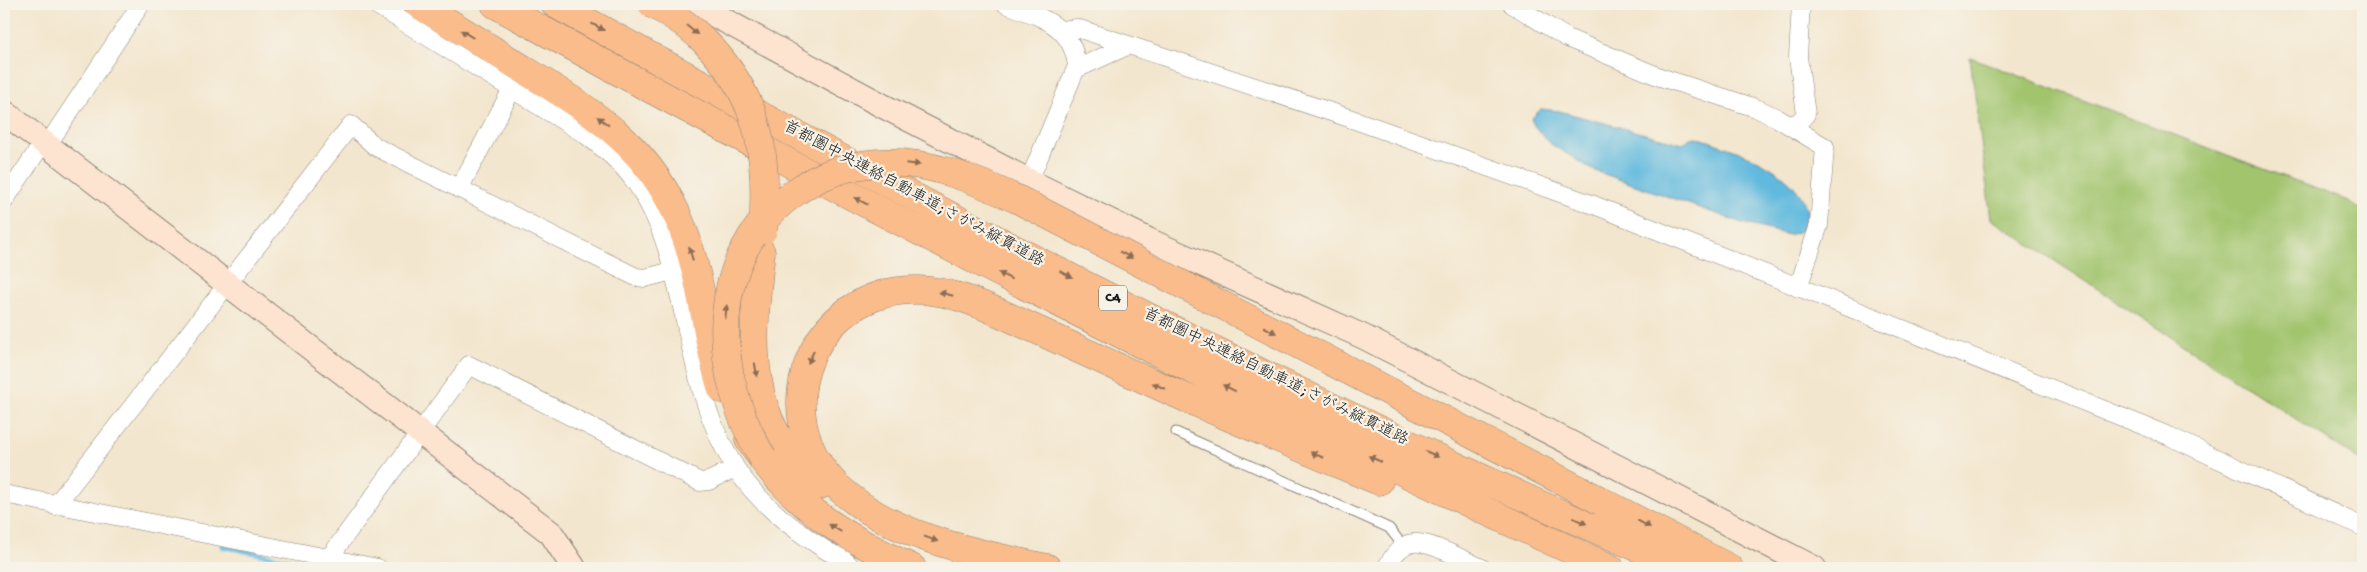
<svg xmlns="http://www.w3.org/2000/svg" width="2367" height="572" viewBox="0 0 2367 572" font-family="'Gochi Hand','Klee One',sans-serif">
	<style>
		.green { fill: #a1c46d; stroke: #5e7044 }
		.water { fill: #61b9de; stroke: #3e6a7d }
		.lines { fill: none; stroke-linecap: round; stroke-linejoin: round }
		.stream { stroke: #61b9de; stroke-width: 5 }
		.lane-casing { stroke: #888175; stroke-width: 11 }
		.street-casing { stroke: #888175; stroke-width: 19 }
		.secondary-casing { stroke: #888175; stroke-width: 26 }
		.highway-casing { stroke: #888175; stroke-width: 29 }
		.lane { stroke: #fff; stroke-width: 9 }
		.street { stroke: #fff; stroke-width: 18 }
		.secondary { stroke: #fde4d1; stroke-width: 24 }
		.highway { stroke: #fabc8b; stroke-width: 28 }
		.highway-bridge-casing { stroke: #888175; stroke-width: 29; stroke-linecap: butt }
		.highway-bridge { stroke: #fabc8b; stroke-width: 28 }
		.oneway { fill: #8b6c54 }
		.labels { text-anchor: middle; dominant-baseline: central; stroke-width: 4.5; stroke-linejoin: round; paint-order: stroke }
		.shield { fill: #f7f3e8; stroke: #5e5c59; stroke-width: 1 }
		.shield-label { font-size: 15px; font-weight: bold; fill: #1c1c1c }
		.street-label { font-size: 16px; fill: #1c1c1c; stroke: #f7f3e8 }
	</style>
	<rect width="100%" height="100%" fill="#f7f3e8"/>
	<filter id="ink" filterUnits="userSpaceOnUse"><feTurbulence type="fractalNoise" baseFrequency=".02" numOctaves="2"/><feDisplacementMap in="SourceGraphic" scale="10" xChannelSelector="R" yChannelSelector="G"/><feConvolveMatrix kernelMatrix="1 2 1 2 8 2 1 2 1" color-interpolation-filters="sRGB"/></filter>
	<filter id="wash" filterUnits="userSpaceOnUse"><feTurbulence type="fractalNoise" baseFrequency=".0096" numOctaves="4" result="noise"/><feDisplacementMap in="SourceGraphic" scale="20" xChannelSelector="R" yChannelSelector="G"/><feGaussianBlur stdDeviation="1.12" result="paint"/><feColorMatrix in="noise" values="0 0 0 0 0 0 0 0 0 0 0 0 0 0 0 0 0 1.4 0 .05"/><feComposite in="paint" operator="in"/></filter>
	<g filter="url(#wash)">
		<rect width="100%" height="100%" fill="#f3e6ce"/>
		<path class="green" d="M1970,57L2348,201L2363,211V463L1991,219Z"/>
		<path class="water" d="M1541,109L1559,111L1683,144L1690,138L1696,137C1731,148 1801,170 1807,213C1807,219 1803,226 1801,231L1789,235L1742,223L1593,170L1551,144L1535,127L1531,119Z"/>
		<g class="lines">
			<path class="stream" d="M222,546L327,568"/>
		</g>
	</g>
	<g filter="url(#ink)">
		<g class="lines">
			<defs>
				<path id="lane" d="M1176,432L1389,528L1404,547"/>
				<path id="street" d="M375,4L586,135C604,149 622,163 635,182C692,262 679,381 735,467C755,499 790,527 821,547C831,555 846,557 851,568
					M1006,4C1040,17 1072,24 1077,66L1029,181
					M1512,4L1567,38L1660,77L1756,108L1777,118L1825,147L1819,225L1798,288
					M1061,30L1077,28L1346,117L1594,205L2169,436L2363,527
					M1076,69L1127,46
					M1789,125L1799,122L1806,114L1798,57L1801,4
					M459,189L512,89
					M4,201L38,150L52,138L141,4
					M4,494L378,568
					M55,506L351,125L376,147L636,277L645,278L673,271
					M329,558L469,365L700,482L709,481L735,468
					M1386,568C1392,558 1400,544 1413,543C1430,541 1466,561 1482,568"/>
				<path id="secondary" d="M694,4L883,106L1029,181L1148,240L1364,337L1814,568
					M4,112L551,533L574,568"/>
				<path id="highway" d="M418,4C455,26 491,49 528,72C595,114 652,148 682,227C696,262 702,300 709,337C713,355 716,372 722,389
					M495,4C860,205 1230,396 1610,568
					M555,4C853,168 1155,326 1464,470C1537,504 1611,535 1684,568
					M761,252C751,340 742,422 820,485
					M749,440C791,505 843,537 912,568
					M1601,501L1729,568
					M1047,568C977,553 892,538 838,487C761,414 812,287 919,290C956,291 991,309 1024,324C1057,339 1091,355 1124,370C1208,409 1294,445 1379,481"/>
			</defs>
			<use href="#lane" class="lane-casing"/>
			<use href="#street" class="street-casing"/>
			<use href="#secondary" class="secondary-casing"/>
			<use href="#highway" class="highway-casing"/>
			<use href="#lane" class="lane"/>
			<use href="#street" class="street"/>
			<use href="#secondary" class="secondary"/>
			<use href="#highway" class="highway"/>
			<defs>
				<path id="highway-bridge" d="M652,4C675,15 696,31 712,49C762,104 768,159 763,230
					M763,458C711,374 705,256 794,193C819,175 846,165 878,163C927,159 975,180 1019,200L1601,501"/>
			</defs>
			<use href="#highway-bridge" class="highway-bridge-casing"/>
			<use href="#highway-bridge" class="highway-bridge"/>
		</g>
		<defs><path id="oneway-solid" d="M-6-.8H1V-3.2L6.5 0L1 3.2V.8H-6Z" transform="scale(1.25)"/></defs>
		<g class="oneway">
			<use href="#oneway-solid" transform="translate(598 27) rotate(29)"/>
			<use href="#oneway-solid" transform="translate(692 30) rotate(39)"/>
			<use href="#oneway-solid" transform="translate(467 34) rotate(-148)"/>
			<use href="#oneway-solid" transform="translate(603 121) rotate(-143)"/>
			<use href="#oneway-solid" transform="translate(913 164) rotate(6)"/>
			<use href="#oneway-solid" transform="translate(861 201) rotate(-152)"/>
			<use href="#oneway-solid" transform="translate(691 254) rotate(-106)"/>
			<use href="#oneway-solid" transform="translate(1126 255) rotate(28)"/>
			<use href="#oneway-solid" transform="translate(1066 274) rotate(27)"/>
			<use href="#oneway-solid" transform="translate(1005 276) rotate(-153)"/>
			<use href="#oneway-solid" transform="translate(946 294) rotate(-166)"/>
			<use href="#oneway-solid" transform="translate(726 312) rotate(-84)"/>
			<use href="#oneway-solid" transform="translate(1270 330) rotate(28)"/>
			<use href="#oneway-solid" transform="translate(811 357) rotate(115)"/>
			<use href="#oneway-solid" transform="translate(756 370) rotate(80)"/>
			<use href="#oneway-solid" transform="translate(1159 386) rotate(-156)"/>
			<use href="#oneway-solid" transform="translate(1229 388) rotate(-154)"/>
			<use href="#oneway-solid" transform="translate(1432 454) rotate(25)"/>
			<use href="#oneway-solid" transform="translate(1317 455) rotate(-157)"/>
			<use href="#oneway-solid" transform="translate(1375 459) rotate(-155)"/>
			<use href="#oneway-solid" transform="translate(1580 521) rotate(24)"/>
			<use href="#oneway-solid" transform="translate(1644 524) rotate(28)"/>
			<use href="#oneway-solid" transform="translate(835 528) rotate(-148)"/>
			<use href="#oneway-solid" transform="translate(931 539) rotate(20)"/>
		</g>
	</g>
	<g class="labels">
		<rect class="shield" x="1099" y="285.5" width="28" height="25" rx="4"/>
		<g class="shield-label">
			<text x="1113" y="298">C4</text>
		</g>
		<g class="street-label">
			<text transform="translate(913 195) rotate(28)">首都圏中央連絡自動車道;さがみ縦貫道路</text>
			<text transform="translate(1275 378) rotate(26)">首都圏中央連絡自動車道;さがみ縦貫道路</text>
		</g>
	</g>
	<rect width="2367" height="572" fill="none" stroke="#f7f3e8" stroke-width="20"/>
</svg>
